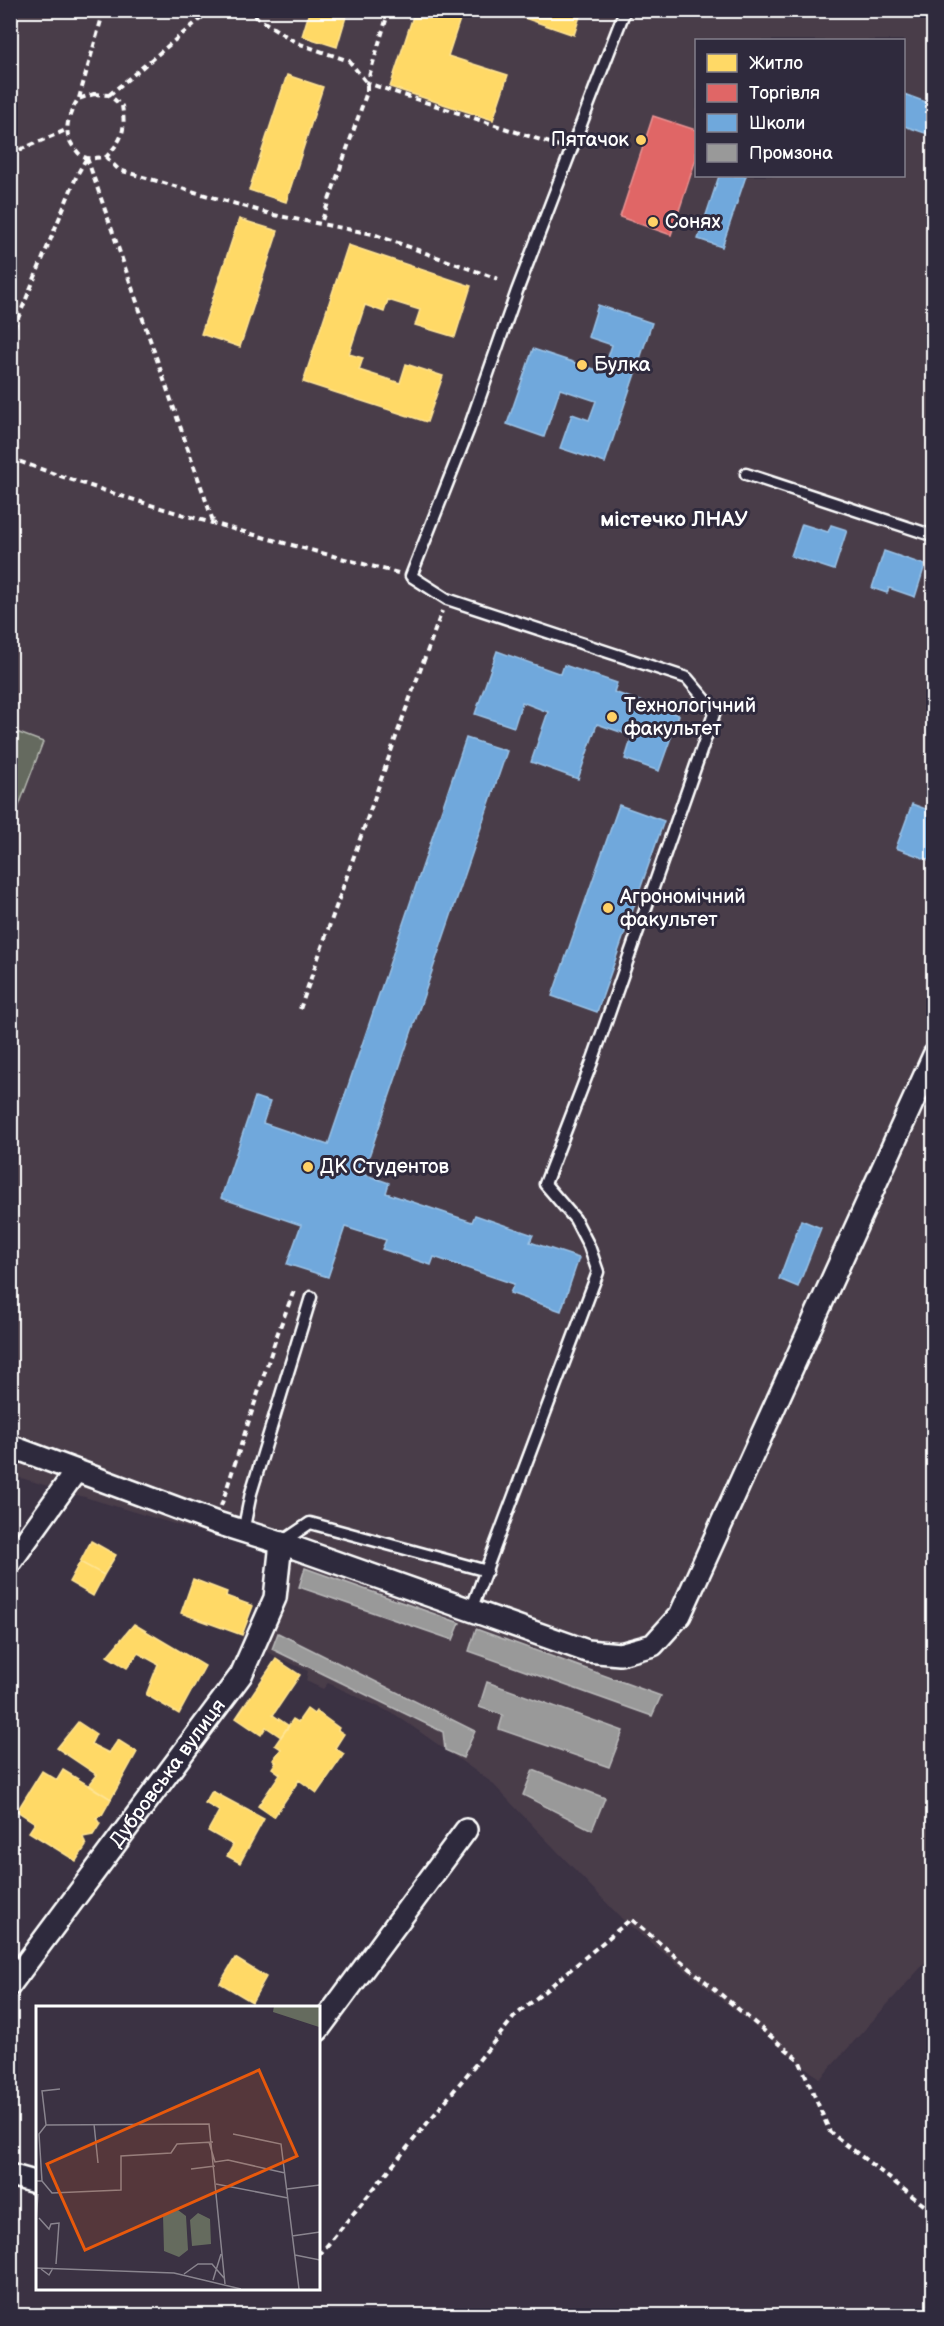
<svg xmlns="http://www.w3.org/2000/svg" width="944" height="2326" viewBox="0 0 944 2326" font-family="'Balsamiq Sans',sans-serif">
	<style>
		.built { fill: #493c4a; fill-rule: evenodd }
		.green { fill: #656b5e; stroke: #b2b5ae; stroke-width: 1.5 }
		.homes { fill: #ffd966; stroke: #ffe494; stroke-width: 1.5 }
		.shops { fill: #e06666; stroke: #e99494; stroke-width: 1.5 }
		.schools { fill: #6fa8dc; stroke: #9ac2e6; stroke-width: 1.5 }
		.industry { fill: #999; stroke: #b8b8b8; stroke-width: 1.5 }
		.lines { fill: none; stroke-linecap: round; stroke-linejoin: round }
		.lane-casing { stroke: #fff; stroke-width: 15 }
		.street-casing { stroke: #fff; stroke-width: 26 }
		.path { stroke: #fff; stroke-width: 4; stroke-dasharray: 6 4.5; stroke-linecap: butt }
		.lane { stroke: #2f2a3d; stroke-width: 10 }
		.street { stroke: #2f2a3d; stroke-width: 21 }
		.poi-dot { fill: #ffd166; stroke: #2f2a3d; stroke-width: 2 }
		.labels { text-anchor: middle; dominant-baseline: central; stroke-width: 6; stroke-linejoin: round; paint-order: stroke }
		.poi-label { font-size: 20px; fill: #fff; stroke: #2f2a3d; text-anchor: start }
		.street-label { font-size: 20px; fill: #fff; stroke: #2f2a3d }
		.neighbourhood-label { font-size: 21px; font-weight: bold; fill: #fff; stroke: #2f2a3d }
		.inset-road { fill: none; stroke: #89848e; stroke-width: 1.5 }
		.view { fill: #e8590c; fill-opacity: 0.15; stroke: #e8590c; stroke-width: 3 }
		.inset-edge { fill: none; stroke: #fff; stroke-width: 3 }
	</style>
	<rect width="100%" height="100%" fill="#3b3243"/>
	<filter id="ink" filterUnits="userSpaceOnUse"><feTurbulence type="fractalNoise" baseFrequency=".0167" numOctaves="2"/><feDisplacementMap in="SourceGraphic" scale="12" xChannelSelector="R" yChannelSelector="G"/><feConvolveMatrix kernelMatrix="1 2 1 2 8 2 1 2 1" color-interpolation-filters="sRGB"/></filter>
	<g filter="url(#ink)">
		<path class="built" d="M10,11H933V1954L820,2079L624,1921L491,1782L396,1715L328,1683L323,1689L306,1681L308,1671L265,1651L291,1559L11,1475ZM696,40H904V176H696Z"/>
		<path class="green" d="M11,730L43,742L11,827Z"/>
		<path class="homes" d="M310,10H348L337,47L302,36Z
			M415,10H463L448,56L508,75L493,120L390,87Z
			M501,10H582L574,35Z
			M287,75L323,87L286,202L249,190Z
			M239,219L278,231L240,347L201,334Z
			M348,245L471,286L455,337L415,325L420,310L388,300L384,312L365,305L349,354L363,358L359,370L400,383L406,364L443,376L427,422L303,382Z
			M91,1541L116,1555L104,1575L80,1562Z
			M80,1562L104,1575L93,1596L69,1582Z
			M193,1579L227,1592L226,1596L253,1606L242,1635L181,1613Z
			M134,1624L205,1666L179,1714L146,1695L158,1664L138,1653L127,1668L107,1656Z
			M276,1659L300,1675L273,1715L289,1726L281,1737L266,1727L261,1735L236,1718Z
			M307,1709L314,1714L316,1711L339,1728L338,1730L344,1734L335,1748L344,1754L317,1793L299,1780L274,1817L258,1806L280,1774L272,1768L276,1762L273,1760L281,1749L275,1745L293,1719L298,1722Z
			M78,1722L96,1734L91,1744L109,1753L118,1740L137,1752L111,1799L89,1785L97,1775L57,1748Z
			M63,1770L111,1799L102,1815L96,1818L100,1824L93,1835L83,1837L86,1846L76,1861L29,1832L35,1823L17,1811L42,1771L57,1780Z
			M212,1791L264,1819L240,1863L227,1856L233,1845L208,1831L219,1811L205,1803Z
			M235,1958L266,1977L252,2002L220,1983Z"/>
		<path class="shops" d="M653,116L696,130V159L671,235L620,217Z"/>
		<path class="schools" d="M904,94L934,105V136L904,126Z
			M719,176H746L722,247L698,239Z
			M598,305L652,323L605,463L560,448L572,414L589,420L596,401L560,389L544,437L507,424L533,349L603,372L612,345L588,337Z
			M802,524L828,532L831,525L847,530L834,570L791,556Z
			M884,551L925,565L915,597L889,588L887,593L872,588Z
			M497,651L561,674L564,665L617,683L614,692L679,715L659,771L625,759L632,736L597,724L578,779L531,762L548,712L522,702L514,727L475,714Z
			M466,738L507,751L363,1174L389,1183L386,1193L472,1222L475,1215L533,1235L530,1242L579,1258L561,1311L510,1293L514,1284L434,1257L431,1265L382,1249L386,1240L345,1227L328,1277L287,1264L301,1225L221,1198L255,1097L270,1102L263,1123L328,1145Z
			M912,804L934,812V862L896,848Z
			M619,805L664,821L597,1012L552,996Z
			M801,1220L821,1228L798,1287L779,1279Z"/>
		<path class="industry" d="M305,1568L460,1623L453,1640L299,1587Z
			M476,1629L661,1696L652,1716L469,1651Z
			M278,1633L475,1731L463,1758L445,1750L443,1732L272,1649Z
			M487,1682L623,1731L609,1767L499,1729L503,1715L479,1707Z
			M533,1770L605,1798L592,1830L523,1795Z"/>
		<g class="lines">
			<defs>
				<path id="lane" d="M746,474L934,536
					M243,1532L251,1493L311,1297
					M282,1542L310,1523L487,1571
					M471,1610L598,1272L589,1246L575,1219L545,1184L592,1062L715,711L687,678L447,599L411,576L468,431L517,291L625,10"/>
				<g id="street">
					<path d="M10,1446L217,1523L281,1543L587,1651L620,1654L653,1645L680,1615L934,1055"/>
					<path d="M10,1563L76,1471"/>
					<path id="s1" d="M10,1985L241,1675L275,1598L281,1543"/>
					<path d="M318,2030L466,1830"/>
					<path d="M10,2175L38,2183"/>
				</g>
			</defs>
			<use href="#lane" class="lane-casing"/>
			<use href="#street" class="street-casing"/>
			<path class="path" d="M245,10L297,43L349,61L367,83V92L321,223
				M389,10L367,83L559,146
				M94,94L109,95L122,106C126,130 123,139 106,157C101,157 93,159 87,158C82,157 79,154 76,150C61,133 68,116 78,99Z
				M109,95L211,10
				M79,98L104,10
				M10,154L66,130
				M106,157L119,170L274,215L373,234L498,279
				M87,158L214,524
				M10,338L77,175L86,159
				M10,458C137,505 268,539 398,573
				M300,1009L402,720L442,611
				M221,1506L277,1335L295,1288
				M318,2252L321,2253L515,2016L631,1919L799,2060L830,2132L934,2213"/>
			<use href="#lane" class="lane"/>
			<use href="#street" class="street"/>
		</g>
	</g>
	<g class="poi-dot">
		<circle cx="641" cy="140" r="6"/>
		<circle cx="653" cy="222" r="6"/>
		<circle cx="582" cy="365" r="6"/>
		<circle cx="612" cy="717" r="6"/>
		<circle cx="608" cy="908" r="6"/>
		<circle cx="308" cy="1167" r="6"/>
	</g>
	<g class="labels">
		<g class="poi-label">
			<text x="629" y="140" text-anchor="end">Пятачок</text>
			<text x="665" y="222">Сонях</text>
			<text x="594" y="365">Булка</text>
			<text x="624" y="706">Технологічний<tspan x="624" dy="23">факультет</tspan></text>
			<text x="620" y="897">Агрономічний<tspan x="620" dy="23">факультет</tspan></text>
			<text x="320" y="1167">ДК Студентов</text>
		</g>
		<g class="street-label">
			<text stroke="none"><textPath href="#s1" startOffset="264">Дубровська вулиця</textPath></text>
		</g>
		<g class="neighbourhood-label">
			<text x="674" y="519">містечко ЛНАУ</text>
		</g>
	</g>
	<g transform="translate(36 2006)">
		<rect width="284" height="284" fill="#3b3243"/>
		<path d="M238,0H283V21L237,6ZM142,204L150,210L152,244L143,251L128,245L127,209ZM162,207L174,213L175,238L156,240L154,214Z" fill="#656b5e"/>
		<path class="inset-road" d="M58,118L62,157M10,119L6,85L24,83M197,128L245,138L263,283M173,136L179,156L192,154L249,167M155,163L179,160M0,175H6L3,128L10,119L173,118L189,278M6,175L16,187L85,184V150L135,147L141,138L177,136M180,178L252,192M251,183L284,179M3,212L13,223L15,218L23,217L20,258M0,215L2,188M256,230L284,226M259,249L284,254M0,262L138,267L205,283M5,263L13,269L17,262M148,268L162,258H176L188,272M177,274L185,248"/>
		<path class="view" d="M223,64L261,150L49,244L11,158Z"/>
		<rect width="284" height="284" class="inset-edge"/>
	</g>
	<rect width="944" height="2326" fill="none" stroke="#2f2a3d" stroke-width="36"/>
	<rect x="18" y="18" width="908" height="2290" fill="none" stroke="#fff" stroke-width="2" filter="url(#ink)"/>
	<rect x="695" y="39" width="210" height="138" fill="#2f2a3d" stroke="#827f8b" stroke-width="1.5"/>
	<rect x="707" y="54" width="30" height="18" fill="#ffd966" stroke="#827f8b" stroke-width="1.5"/>
	<text x="749" y="69" font-size="18" fill="#ffffff">Житло</text>
	<rect x="707" y="84" width="30" height="18" fill="#e06666" stroke="#827f8b" stroke-width="1.5"/>
	<text x="749" y="99" font-size="18" fill="#ffffff">Торгівля</text>
	<rect x="707" y="114" width="30" height="18" fill="#6fa8dc" stroke="#827f8b" stroke-width="1.5"/>
	<text x="749" y="129" font-size="18" fill="#ffffff">Школи</text>
	<rect x="707" y="144" width="30" height="18" fill="#999999" stroke="#827f8b" stroke-width="1.5"/>
	<text x="749" y="159" font-size="18" fill="#ffffff">Промзона</text>
</svg>
